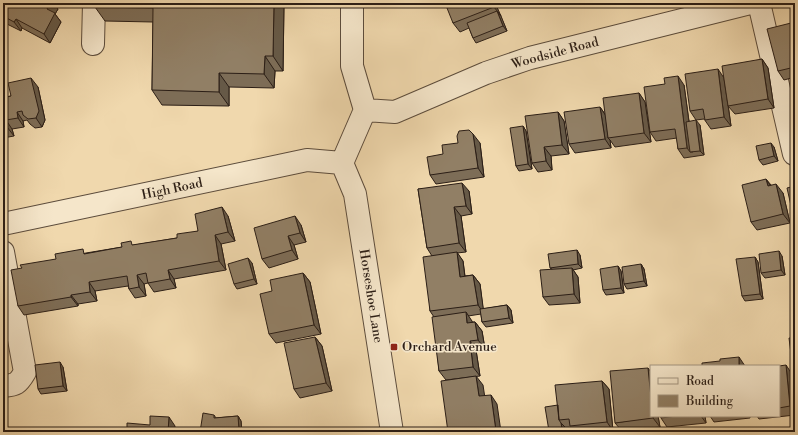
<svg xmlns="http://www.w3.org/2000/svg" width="798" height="435" viewBox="0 0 798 435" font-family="'Libre Bodoni',serif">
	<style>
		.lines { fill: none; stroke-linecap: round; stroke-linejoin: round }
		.minor-casing { stroke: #5c4c3c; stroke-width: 24 }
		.minor { stroke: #f5e6ca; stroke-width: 22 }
		.wall { fill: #7d6d57; stroke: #2b1e16 }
		.shaded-wall { fill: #665947; stroke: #2b1e16 }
		.building { fill: #917f65; stroke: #2b1e16 }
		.poi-dot { fill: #8f2418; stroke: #f5e6ca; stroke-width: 1.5 }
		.labels { text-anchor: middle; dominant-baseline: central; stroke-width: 3; stroke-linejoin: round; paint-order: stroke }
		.street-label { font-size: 13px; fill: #2b1e16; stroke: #f5e6ca }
		.poi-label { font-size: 13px; fill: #2b1e16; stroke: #f5e6ca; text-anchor: start }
	</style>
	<rect width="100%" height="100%" fill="#f0d8ad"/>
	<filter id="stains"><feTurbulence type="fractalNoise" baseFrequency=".005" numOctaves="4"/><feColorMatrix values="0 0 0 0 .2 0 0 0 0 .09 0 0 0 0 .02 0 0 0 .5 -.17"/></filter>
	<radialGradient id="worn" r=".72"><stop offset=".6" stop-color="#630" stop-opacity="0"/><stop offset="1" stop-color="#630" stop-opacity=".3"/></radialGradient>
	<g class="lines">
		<defs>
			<path id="minor" d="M759,3L794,154H795
				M93,44L94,3
				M365,110L395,112L486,73L530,58L750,3
				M342,163L355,194L392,432
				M342,163L365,110L352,66V3
				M3,224L307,160L342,163
				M3,252L25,372C18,384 16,385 3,386"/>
		</defs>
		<use href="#minor" class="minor-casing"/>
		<use href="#minor" class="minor"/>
	</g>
	<path class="wall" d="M284,3L283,71H275L274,88L229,87V106L162,105L152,90L153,22L105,21L95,7Z
		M456,3H495L507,31L476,43L473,38L469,28L460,32L453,23L456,5Z
		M3,5L58,9L55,14L61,22L50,43L22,28L21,31L5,23L3,20Z
		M795,22V77L784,80L778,71Z
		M762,59L768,68L774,108L735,114L728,106L726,89L731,126L711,129L704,119L696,120L690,111L724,78Z
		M684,85L689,121L700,125L704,155L684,158L678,149L677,138L656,141L650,132Z
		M38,87L45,120L42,127L35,128L30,124L27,120L23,121L24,127L12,129L14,136L3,138V91L4,93L5,97L11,96Z
		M639,93L645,102L651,142L615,147L610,140L611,148L575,153L569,144L600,107L605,114Z
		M558,112L564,121L569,154L551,156L552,170L538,172L532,163Z
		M523,126L526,131L532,169L519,171L516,166Z
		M480,143L484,177L436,184L430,175Z
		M774,147L778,161L763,165L759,160Z
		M766,179L771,185L783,193L790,223L757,230L751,222Z
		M418,189L469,191L472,214L461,216L466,252L457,253L463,261L465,276L473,275L480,284L483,309L507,305L511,310L513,323L486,327L482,322L481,314L468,316L472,322H475L482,331L485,349L476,350L480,376L446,380L439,371L434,317L430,311L432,256L427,248Z
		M228,216L235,241L221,244L226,270L174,279L176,288L154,292L148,283L144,284L146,296L135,298L129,289L128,286L95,291L97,301L78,304V306L24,315L18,306L22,268L86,253L177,238L198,231Z
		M301,225L306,242L294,245L298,259L269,268L262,259Z
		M580,255L582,268L573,270L578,277L580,303L549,305L543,297L552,269L550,268Z
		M782,256L785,275L765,278L761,273Z
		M755,257L758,262L763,299L745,301L742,296Z
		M252,263L257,284L237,289L234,284Z
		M641,264L644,269L647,286L627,289L624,284Z
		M618,266L621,271L624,293L606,295L603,290Z
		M303,273L310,282L321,334L276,343L269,334Z
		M315,337L322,346L332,391L300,398L294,389Z
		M795,338V366L792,362Z
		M779,366L792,374L795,401V415L759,419L757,416H779Z
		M63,367L67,391L41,394L38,389Z
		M602,381L609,389L613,431L605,432H574L571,428L566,429L565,427V432H550L549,431L558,405Z
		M214,415L216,418L238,416L241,421L242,432H200Z
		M658,416L660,427L622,431L615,423Z
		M661,416H705L706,423L667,427L661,418Z
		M710,416H750V418L714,422Z"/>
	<path class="shaded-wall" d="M50,3H54L58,9L55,14L61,22L50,43L44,34L47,9Z
		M274,3H284L283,71L273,56Z
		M493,3H495L501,16L494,7Z
		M497,11L501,16L507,31L503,26Z
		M16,19L22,28L21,31L14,22Z
		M265,56L275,71L274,88L264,74Z
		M762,59L768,68L774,108L768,99Z
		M718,69L724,78L731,126L724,117Z
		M219,73L229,87V106L219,92Z
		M678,76L684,85L693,152H690L687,148Z
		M31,78L38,87L45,120L42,127L36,118Z
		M3,91L4,93L7,107L3,101Z
		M639,93L645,102L651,142L644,133Z
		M600,107L606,116L608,138L610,140L611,148L605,139Z
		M17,112L23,121L24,127L18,118Z
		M558,112L564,121L569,154L562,145Z
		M6,120L12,129L14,136L7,127Z
		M696,120L700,125L704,155L700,151Z
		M523,126L526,131L532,169L528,164Z
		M473,134L480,143L484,177L478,168Z
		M771,143L774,147L778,161L774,156Z
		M544,147L551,156L552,170L546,161Z
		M766,179L772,188L768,186Z
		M462,183L469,191L472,214L466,206Z
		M776,184L783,193L790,223L783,214Z
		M222,207L228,216L235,241L228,232Z
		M454,207L461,216L466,252L459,243Z
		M295,216L301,225L306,242L300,233Z
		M215,235L221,244L226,270L219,261Z
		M288,236L294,245L298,259L292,250Z
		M577,250L580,255L582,268L578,264Z
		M779,251L782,256L785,275L781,270Z
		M457,252L463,261L466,286L460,277Z
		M755,257L758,262L763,299L760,294Z
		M248,258L252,263L257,284L254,279Z
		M641,264L644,269L647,286L644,281Z
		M618,266L621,271L624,293L621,288Z
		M572,268L578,277L580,303L574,294Z
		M168,270L174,279L176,288L170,279Z
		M303,273L310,282L321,334L314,325Z
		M137,275L144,284L146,296L139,287Z
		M473,275L480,284L484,314L478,305Z
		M89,282L95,291L97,301L90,292Z
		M71,295L78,304V306L71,297Z
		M507,305L511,310L513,323L509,318Z
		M466,312L472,321L474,332L467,323Z
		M475,322L482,331L485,349L478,340Z
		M315,337L322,346L332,391L326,383Z
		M470,341L476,350L480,376L473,367Z
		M739,357L745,366H739Z
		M60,362L63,367L67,391L63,386Z
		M786,365L792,374L795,401V413L790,406Z
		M648,368L651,372V398Z
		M476,376L483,385L486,405L479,396Z
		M602,381L609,389L613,431L607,422Z
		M491,395L497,404L501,432H496V431Z
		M238,416L241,421L242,432H240L239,430Z
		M653,416H658L660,427L653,418Z
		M701,416H705L706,423Z
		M169,417L175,426V432H168Z
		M561,423L565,427V432L562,429Z"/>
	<path class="building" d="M4,3H50L47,9L55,13L44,34L16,19L14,22L3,16V5Z
		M95,3H274L273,56H265L264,74L219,73V92L152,90L153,8L95,7Z
		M460,3H493L494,7L453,23L447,8Z
		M497,11L503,26L473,38L467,23Z
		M795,22V67L778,71L767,29Z
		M762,59L768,99L728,106L722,66Z
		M718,69L724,117L705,120L703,109L690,111L685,74Z
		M678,76L687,148L678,149L675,129L650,132L644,87L665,84L664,78Z
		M31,78L39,111L36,118L28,119L23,115L22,111L17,112L18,118L6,120L7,127L3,128V98L11,96L8,83Z
		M639,93L644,133L608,138L603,98Z
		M600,107L605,139L569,144L564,112Z
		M558,112L562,145L544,147L546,161L532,163L525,116Z
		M795,119V135L791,120Z
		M696,120L700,151L690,152L686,122Z
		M523,126L528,164L516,166L510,128Z
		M469,130L473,134L478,168L430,175L427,157L443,154L442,145L458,143L457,136L459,131Z
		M771,143L774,156L759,160L756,146Z
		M766,179L768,186L776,184L783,214L751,222L742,185Z
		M462,183L466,206L454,207L459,243L427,248L418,189Z
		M795,186V219H794L787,188Z
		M222,207L228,232L215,235L219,261L168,270L170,279L148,283L146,273L137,275L139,287L129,289L127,276L89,282L90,292L71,295V297L18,306L11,270L22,268L20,265L56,259L55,254L83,249L84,254L122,247L121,243L131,241L132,245L177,238V234L198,231L195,214Z
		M295,216L300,233L288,236L292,250L262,259L254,228Z
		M577,250L578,264L550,268L548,254Z
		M779,251L781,270L761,273L759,254Z
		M457,252L460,277L473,275L478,305L430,311L423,257Z
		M755,257L760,294L742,296L736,259Z
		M248,258L254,279L234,284L228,264Z
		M641,264L644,281L624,284L622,267Z
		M618,266L621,288L603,290L600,269Z
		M572,268L574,294L543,297L540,270Z
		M303,273L314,325L269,334L260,294L272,291L270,280Z
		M507,305L509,318L482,322L480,309Z
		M466,312L467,323L475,322L478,340L470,341L473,367L439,371L432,317Z
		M315,337L326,383L294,389L284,343Z
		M789,338H795V362H792Z
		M739,357V366H702V363L720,361V359Z
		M60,362L63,386L38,389L35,365Z
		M786,365L790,406L779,408V366Z
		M648,368L651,398V416H653V418L615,423L610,371Z
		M476,376L479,396L491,395L496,431L491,432H448L441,381Z
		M602,381L607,422L570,426L569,419L559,420L555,385Z
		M558,405L559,420L561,423L562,429L549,431L545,407Z
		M203,413L214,415V418L238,416L239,430L212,432H200Z
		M150,416L169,417L168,432H127V423L150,425Z
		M661,416H677L661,418Z"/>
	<rect class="poi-dot" x="390" y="343" width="8" height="8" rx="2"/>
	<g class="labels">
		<g class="street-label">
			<text transform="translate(555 53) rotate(-15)">Woodside Road</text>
			<text transform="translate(172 189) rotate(-12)">High Road</text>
			<text transform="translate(371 296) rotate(81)">Horseshoe Lane</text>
		</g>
		<g class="poi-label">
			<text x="402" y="347">Orchard Avenue</text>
		</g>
	</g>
	<rect width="798" height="435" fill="none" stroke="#f0d8ad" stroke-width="16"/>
	<rect x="4" y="4" width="790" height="427" fill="none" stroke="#2b1e16" stroke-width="2"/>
	<rect x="8" y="8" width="782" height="419" fill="none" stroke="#2b1e16"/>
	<rect x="650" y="365" width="130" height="52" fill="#f5e6ca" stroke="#a49682"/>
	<rect x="658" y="378" width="20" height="6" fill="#f5e6ca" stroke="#a49682"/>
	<text x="686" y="385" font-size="12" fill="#2b1e16">Road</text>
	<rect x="658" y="395" width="20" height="12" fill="#917f65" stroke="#a49682"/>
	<text x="686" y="405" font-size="12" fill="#2b1e16">Building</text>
	<rect width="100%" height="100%" filter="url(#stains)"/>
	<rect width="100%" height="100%" fill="url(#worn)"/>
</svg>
